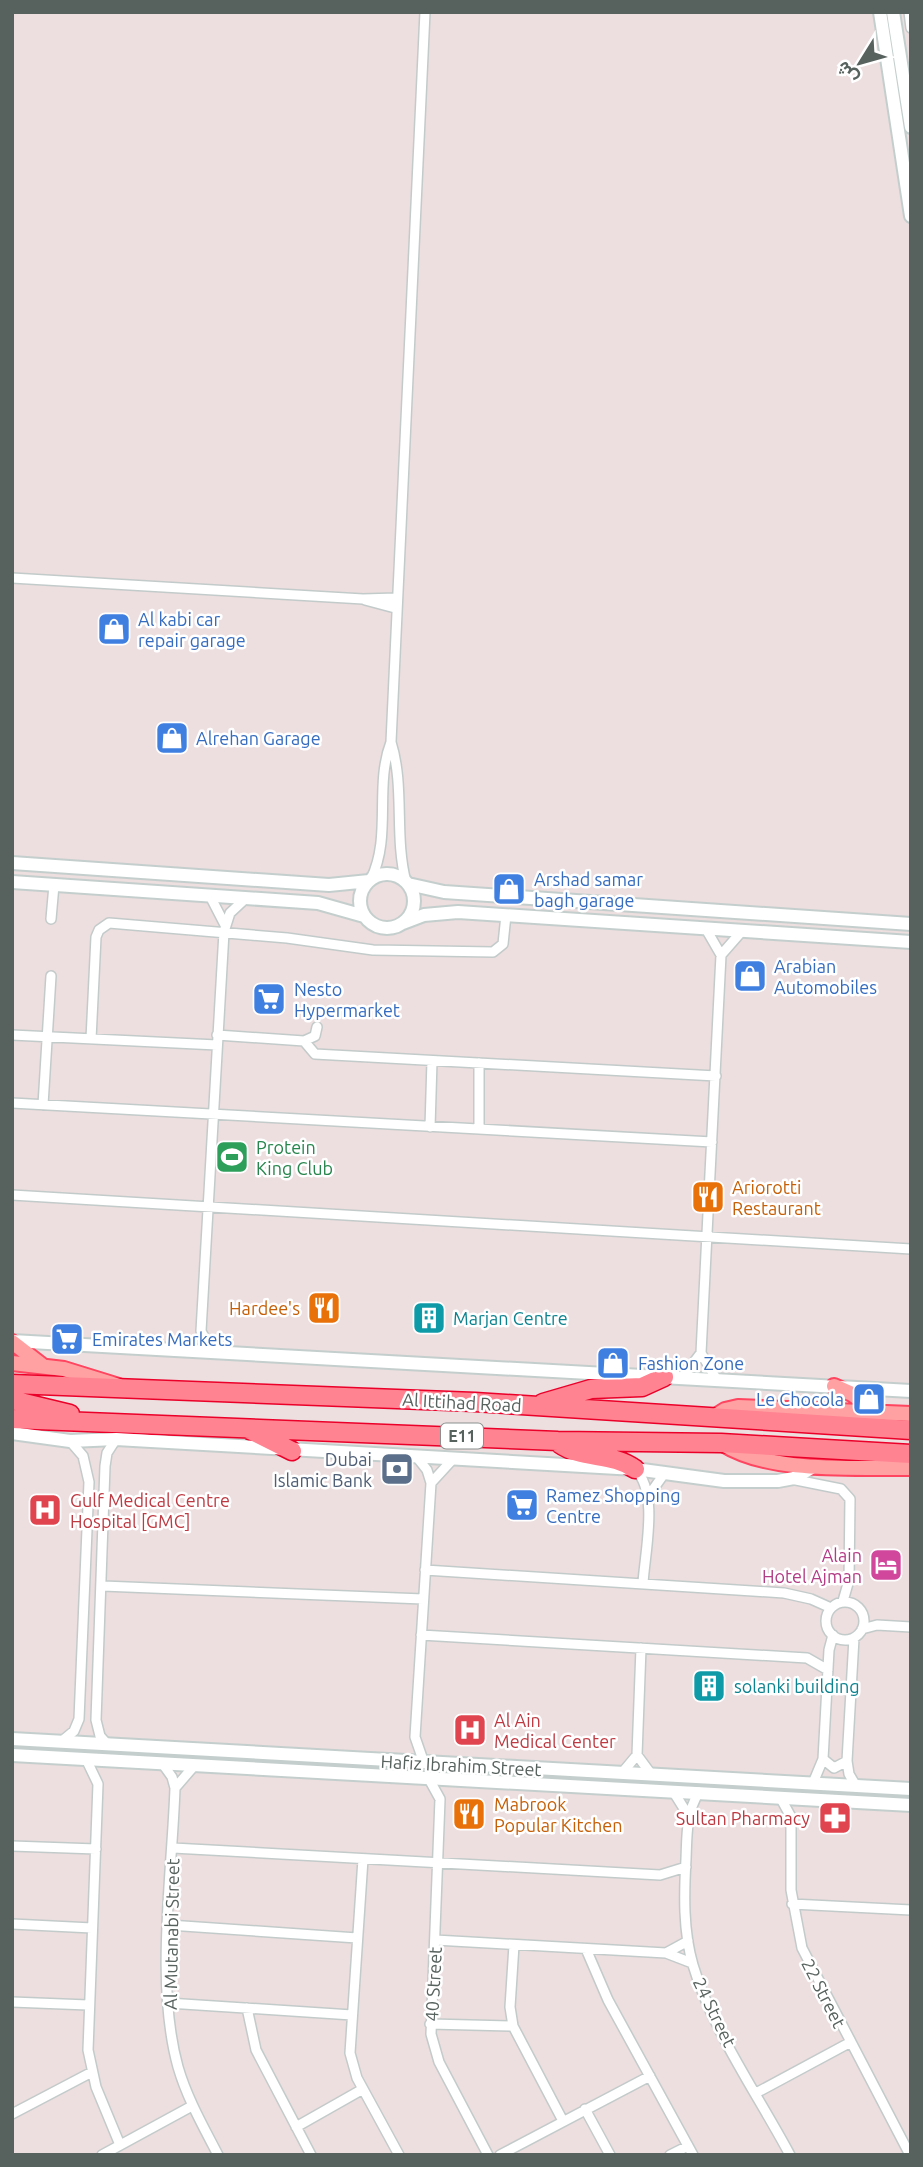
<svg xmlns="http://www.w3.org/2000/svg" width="923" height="2167" viewBox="0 0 923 2167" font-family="Ubuntu,Vazirmatn,sans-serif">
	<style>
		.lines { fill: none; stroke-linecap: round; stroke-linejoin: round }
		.street-casing { stroke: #c3cbca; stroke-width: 12 }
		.secondary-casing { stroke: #c4cfcd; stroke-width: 16 }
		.primary-casing { stroke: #ff455f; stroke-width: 18 }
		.highway-casing { stroke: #eb0029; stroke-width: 21 }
		.street { stroke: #fff; stroke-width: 9 }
		.secondary { stroke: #fff; stroke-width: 12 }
		.primary { stroke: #ffa1a3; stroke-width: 14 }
		.highway { stroke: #ff8391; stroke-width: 18 }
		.labels { text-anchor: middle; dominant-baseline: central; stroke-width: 5; stroke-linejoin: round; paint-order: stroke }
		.shield { fill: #fff; stroke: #89908e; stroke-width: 2 }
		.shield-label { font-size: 16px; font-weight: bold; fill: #57615e }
		.shop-label { font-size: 18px; fill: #366cbe; stroke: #fff; text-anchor: start }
		.leisure-label { font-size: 18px; fill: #27864d; stroke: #fff; text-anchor: start }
		.food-label { font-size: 18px; fill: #c56008; stroke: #fff; text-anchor: start }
		.culture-label { font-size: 18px; fill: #0d838f; stroke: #fff; text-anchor: start }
		.street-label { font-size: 18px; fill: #57615e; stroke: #fff }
		.service-label { font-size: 18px; fill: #4e5e75; stroke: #fff; text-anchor: end }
		.health-label { font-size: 18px; fill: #be3a42; stroke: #fff; text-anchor: start }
		.hotel-label { font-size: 18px; fill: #b23c85; stroke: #fff; text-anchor: end }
	</style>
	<rect width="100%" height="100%" fill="#eddedf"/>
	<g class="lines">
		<defs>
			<path id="street" d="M909,12L911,28
				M12,578L363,599L396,598
				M365,600L395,608
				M371,879C392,836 374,786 391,742
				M406,882C394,836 405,787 391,742L425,12
				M210,896L225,925
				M51,919L54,885
				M721,955L742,931
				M12,1035L217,1045
				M217,1035L304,1041L315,1036L317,1027
				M91,1039L96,937L99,930L109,923L287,938L373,950L493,952L503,944L506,915
				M304,1041L315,1054L716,1076
				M12,1103L712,1142
				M43,1105L51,976
				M430,1127L432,1061
				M479,1129V1063
				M12,1195L911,1249
				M212,1352L201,1331L224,932L230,913L245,899
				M701,1353L717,1380
				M682,1378L701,1353L721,955L706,929
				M416,1456L427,1470L431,1483L415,1737L424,1763
				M635,1469C659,1492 645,1551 643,1583
				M791,1479L841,1489L850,1499L849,1580L843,1601
				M431,1483L453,1459
				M649,1495L664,1474
				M425,1570L784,1593L811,1599L831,1608
				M103,1586L423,1599
				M826 1621a19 19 0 1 1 38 0a19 19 0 1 1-38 0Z
				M862,1629L877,1625L911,1627
				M421,1635L807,1658L828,1670
				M854,1638L847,1761L849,1774L856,1786
				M641,1648L637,1755L651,1774
				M62,1741L74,1731L79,1719L89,1482L83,1456L70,1441
				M107,1744L100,1736L96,1720L105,1466L107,1453L116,1439
				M86,1759L98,1784L88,2050L96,2087L120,2145
				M823,1759L834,1768L847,1761
				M162,1763L172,1777L175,1788C172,1875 155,1984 178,2067C187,2098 203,2126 218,2155
				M622,1773L637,1755
				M429,1779L440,1799L431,2034L439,2062L488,2155
				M813,1783L823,1759L829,1650L833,1635
				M175,1788L194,1766
				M673,1791L688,1815
				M699,1792C686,1813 687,1835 686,1859C684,1894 683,1931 693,1965C712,2030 758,2095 790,2155
				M780,1797L791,1817V1890L802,1948L910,2155
				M12,1846L96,1849
				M173,1848L660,1875L686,1867
				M363,1859L350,2053L357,2078L399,2155
				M792,1904L911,1910
				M12,1924L92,1928
				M169,1925L357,1938
				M435,1940L666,1953L692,1963
				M514,1945L510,2007L513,2026L563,2121
				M586,1949L608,2000L693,2155
				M666,1953L688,1941
				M12,2002L88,2005
				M168,2003L352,2015
				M247,2008L256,2050L311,2155
				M430,2024L513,2026
				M756,2093L849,2043
				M585,2109L610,2155
				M12,2114L92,2072
				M296,2127L363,2089
				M102,2155L192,2106
				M500,2155L650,2076
				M670,2155L688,2146"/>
			<path id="secondary" d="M880,12L911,216
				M893,12L911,127
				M12,863L329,885L369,881
				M360 901a27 27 0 1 1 54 0a27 27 0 1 1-54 0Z
				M12,882L318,903L364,916
				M408,884L444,892L911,924
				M403,923L424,915L458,912L911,942
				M12,1341L911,1391
				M12,1433L70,1441L116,1439L635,1469L724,1481H778L794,1478L815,1466
				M12,1739L911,1789
				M12,1755L911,1805"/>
			<path id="primary" d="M12,1342L43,1366
				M12,1363L64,1369L119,1386
				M834,1386L852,1394L876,1411
				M714,1417L725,1410L738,1407L911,1414
				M723,1444C771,1474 855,1467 911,1468"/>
			<path id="highway" d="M12,1384L475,1402L911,1430
				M12,1400L70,1414
				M543,1403L591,1389L642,1387L664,1377
				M12,1419L558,1441L721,1443L911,1454
				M250,1430L292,1451
				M560,1444C583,1460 612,1452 635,1469"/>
		</defs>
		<use href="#street" class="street-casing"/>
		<use href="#secondary" class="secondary-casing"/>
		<use href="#primary" class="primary-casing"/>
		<use href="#highway" class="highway-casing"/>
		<use href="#street" class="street"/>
		<use href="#secondary" class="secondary"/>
		<use href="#primary" class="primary"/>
		<use href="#highway" class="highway"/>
	</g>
	<defs>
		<symbol id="shop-square" viewBox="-11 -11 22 22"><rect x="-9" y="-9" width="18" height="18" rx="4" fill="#3f7fe0" stroke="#fff"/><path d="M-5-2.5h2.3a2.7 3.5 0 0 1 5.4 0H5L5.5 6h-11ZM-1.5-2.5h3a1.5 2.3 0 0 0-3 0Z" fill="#fff"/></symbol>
		<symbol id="supermarket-square" viewBox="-11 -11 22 22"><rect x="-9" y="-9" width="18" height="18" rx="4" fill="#3f7fe0" stroke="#fff"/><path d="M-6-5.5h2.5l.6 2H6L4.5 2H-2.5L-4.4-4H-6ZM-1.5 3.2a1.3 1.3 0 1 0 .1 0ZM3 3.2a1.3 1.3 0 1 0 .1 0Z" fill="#fff"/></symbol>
		<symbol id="stadium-square" viewBox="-11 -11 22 22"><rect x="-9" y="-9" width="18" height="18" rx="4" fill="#2e9e5b" stroke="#fff"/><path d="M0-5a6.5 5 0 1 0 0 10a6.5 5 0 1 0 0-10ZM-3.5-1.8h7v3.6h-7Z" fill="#fff"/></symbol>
		<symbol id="restaurant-square" viewBox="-11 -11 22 22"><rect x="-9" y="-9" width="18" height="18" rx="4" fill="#e8710a" stroke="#fff"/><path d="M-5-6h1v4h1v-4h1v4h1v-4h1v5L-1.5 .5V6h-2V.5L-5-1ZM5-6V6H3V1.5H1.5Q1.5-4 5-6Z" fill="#fff"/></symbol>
		<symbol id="building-square" viewBox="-11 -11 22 22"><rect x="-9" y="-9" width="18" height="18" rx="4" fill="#0f9aa8" stroke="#fff"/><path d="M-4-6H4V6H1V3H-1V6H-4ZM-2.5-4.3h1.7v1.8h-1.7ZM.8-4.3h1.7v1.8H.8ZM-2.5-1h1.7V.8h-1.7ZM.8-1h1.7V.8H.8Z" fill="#fff"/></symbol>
		<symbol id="bank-square" viewBox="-11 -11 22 22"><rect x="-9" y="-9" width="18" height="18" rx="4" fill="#5c6f8a" stroke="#fff"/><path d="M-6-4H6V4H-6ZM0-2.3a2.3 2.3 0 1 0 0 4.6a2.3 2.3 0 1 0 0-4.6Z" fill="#fff"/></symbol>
		<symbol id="hospital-square" viewBox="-11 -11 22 22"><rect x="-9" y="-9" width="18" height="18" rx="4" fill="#e0444e" stroke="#fff"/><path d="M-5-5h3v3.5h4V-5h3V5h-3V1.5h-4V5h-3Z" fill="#fff"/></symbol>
		<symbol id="hotel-square" viewBox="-11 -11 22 22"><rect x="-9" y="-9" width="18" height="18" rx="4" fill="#d1479c" stroke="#fff"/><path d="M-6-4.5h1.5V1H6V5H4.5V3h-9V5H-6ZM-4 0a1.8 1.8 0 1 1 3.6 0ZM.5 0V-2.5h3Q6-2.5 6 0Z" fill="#fff"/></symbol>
		<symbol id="pharmacy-square" viewBox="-11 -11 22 22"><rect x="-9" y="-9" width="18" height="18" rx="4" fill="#e0444e" stroke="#fff"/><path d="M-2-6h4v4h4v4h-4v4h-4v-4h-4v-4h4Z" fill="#fff"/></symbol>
	</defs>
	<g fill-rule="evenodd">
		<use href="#shop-square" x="95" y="610" width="38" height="38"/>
		<use href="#shop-square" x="153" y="719" width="38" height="38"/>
		<use href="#shop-square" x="490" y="870" width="38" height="38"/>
		<use href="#shop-square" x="731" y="957" width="38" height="38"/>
		<use href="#supermarket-square" x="250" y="980" width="38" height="38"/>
		<use href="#stadium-square" x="213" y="1138" width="38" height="38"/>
		<use href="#restaurant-square" x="689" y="1178" width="38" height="38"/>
		<use href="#restaurant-square" x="305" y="1289" width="38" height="38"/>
		<use href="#building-square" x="410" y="1299" width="38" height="38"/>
		<use href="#supermarket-square" x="48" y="1320" width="38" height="38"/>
		<use href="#shop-square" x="594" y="1344" width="38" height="38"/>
		<use href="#shop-square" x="850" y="1380" width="38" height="38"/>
		<use href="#bank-square" x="378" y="1450" width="38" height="38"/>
		<use href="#supermarket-square" x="503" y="1486" width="38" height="38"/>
		<use href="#hospital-square" x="26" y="1491" width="38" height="38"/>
		<use href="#hotel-square" x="867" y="1546" width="38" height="38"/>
		<use href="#building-square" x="690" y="1667" width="38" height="38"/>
		<use href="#hospital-square" x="451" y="1711" width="38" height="38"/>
		<use href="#restaurant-square" x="450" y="1795" width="38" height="38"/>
		<use href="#pharmacy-square" x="816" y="1799" width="38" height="38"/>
	</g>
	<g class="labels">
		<rect class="shield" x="441" y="1423.5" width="42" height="25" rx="5"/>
		<g class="shield-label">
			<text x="462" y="1436">E11</text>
		</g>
		<g class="shop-label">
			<text x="138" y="619">Al kabi car<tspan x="138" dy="21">repair garage</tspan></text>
			<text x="196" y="738">Alrehan Garage</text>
			<text x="534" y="879">Arshad samar<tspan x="534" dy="21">bagh garage</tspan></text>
			<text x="774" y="966">Arabian<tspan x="774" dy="21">Automobiles</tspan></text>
			<text x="294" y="989">Nesto<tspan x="294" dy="21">Hypermarket</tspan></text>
			<text x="92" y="1339">Emirates Markets</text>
			<text x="638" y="1363">Fashion Zone</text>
			<text x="844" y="1399" text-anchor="end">Le Chocola</text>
			<text x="546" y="1495">Ramez Shopping<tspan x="546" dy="21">Centre</tspan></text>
		</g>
		<g class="leisure-label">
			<text x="256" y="1147">Protein<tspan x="256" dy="21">King Club</tspan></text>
		</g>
		<g class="food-label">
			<text x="732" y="1187">Ariorotti<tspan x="732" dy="21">Restaurant</tspan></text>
			<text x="300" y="1308" text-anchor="end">Hardee's</text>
			<text x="494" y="1804">Mabrook<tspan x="494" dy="21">Popular Kitchen</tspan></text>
		</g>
		<g class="culture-label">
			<text x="453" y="1318">Marjan Centre</text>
			<text x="734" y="1686">solanki building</text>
		</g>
		<g class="street-label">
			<text transform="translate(462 1402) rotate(3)">Al Ittihad Road</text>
			<text transform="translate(461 1765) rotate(3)">Hafiz Ibrahim Street</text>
			<text transform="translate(171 1934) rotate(-89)">Al Mutanabi Street</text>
			<text transform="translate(433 1984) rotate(-87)">40 Street</text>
			<text transform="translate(824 1993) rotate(63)">22 Street</text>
			<text transform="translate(715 2012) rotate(64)">24 Street</text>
		</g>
		<g class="service-label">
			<text x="372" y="1459">Dubai<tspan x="372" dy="21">Islamic Bank</tspan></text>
		</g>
		<g class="health-label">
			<text x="70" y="1500">Gulf Medical Centre<tspan x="70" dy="21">Hospital [GMC]</tspan></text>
			<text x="494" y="1720">Al Ain<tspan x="494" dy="21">Medical Center</tspan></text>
			<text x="810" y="1818" text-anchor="end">Sultan Pharmacy</text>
		</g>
		<g class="hotel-label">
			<text x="862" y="1555">Alain<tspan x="862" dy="21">Hotel Ajman</tspan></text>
		</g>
	</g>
	<rect width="923" height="2167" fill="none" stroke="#57615e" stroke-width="28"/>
	<g transform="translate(860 63) rotate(233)" stroke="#ffffff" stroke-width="5" paint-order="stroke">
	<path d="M0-5L12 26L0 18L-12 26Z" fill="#57615e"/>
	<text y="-10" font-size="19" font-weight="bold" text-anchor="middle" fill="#57615e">ش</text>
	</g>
</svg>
